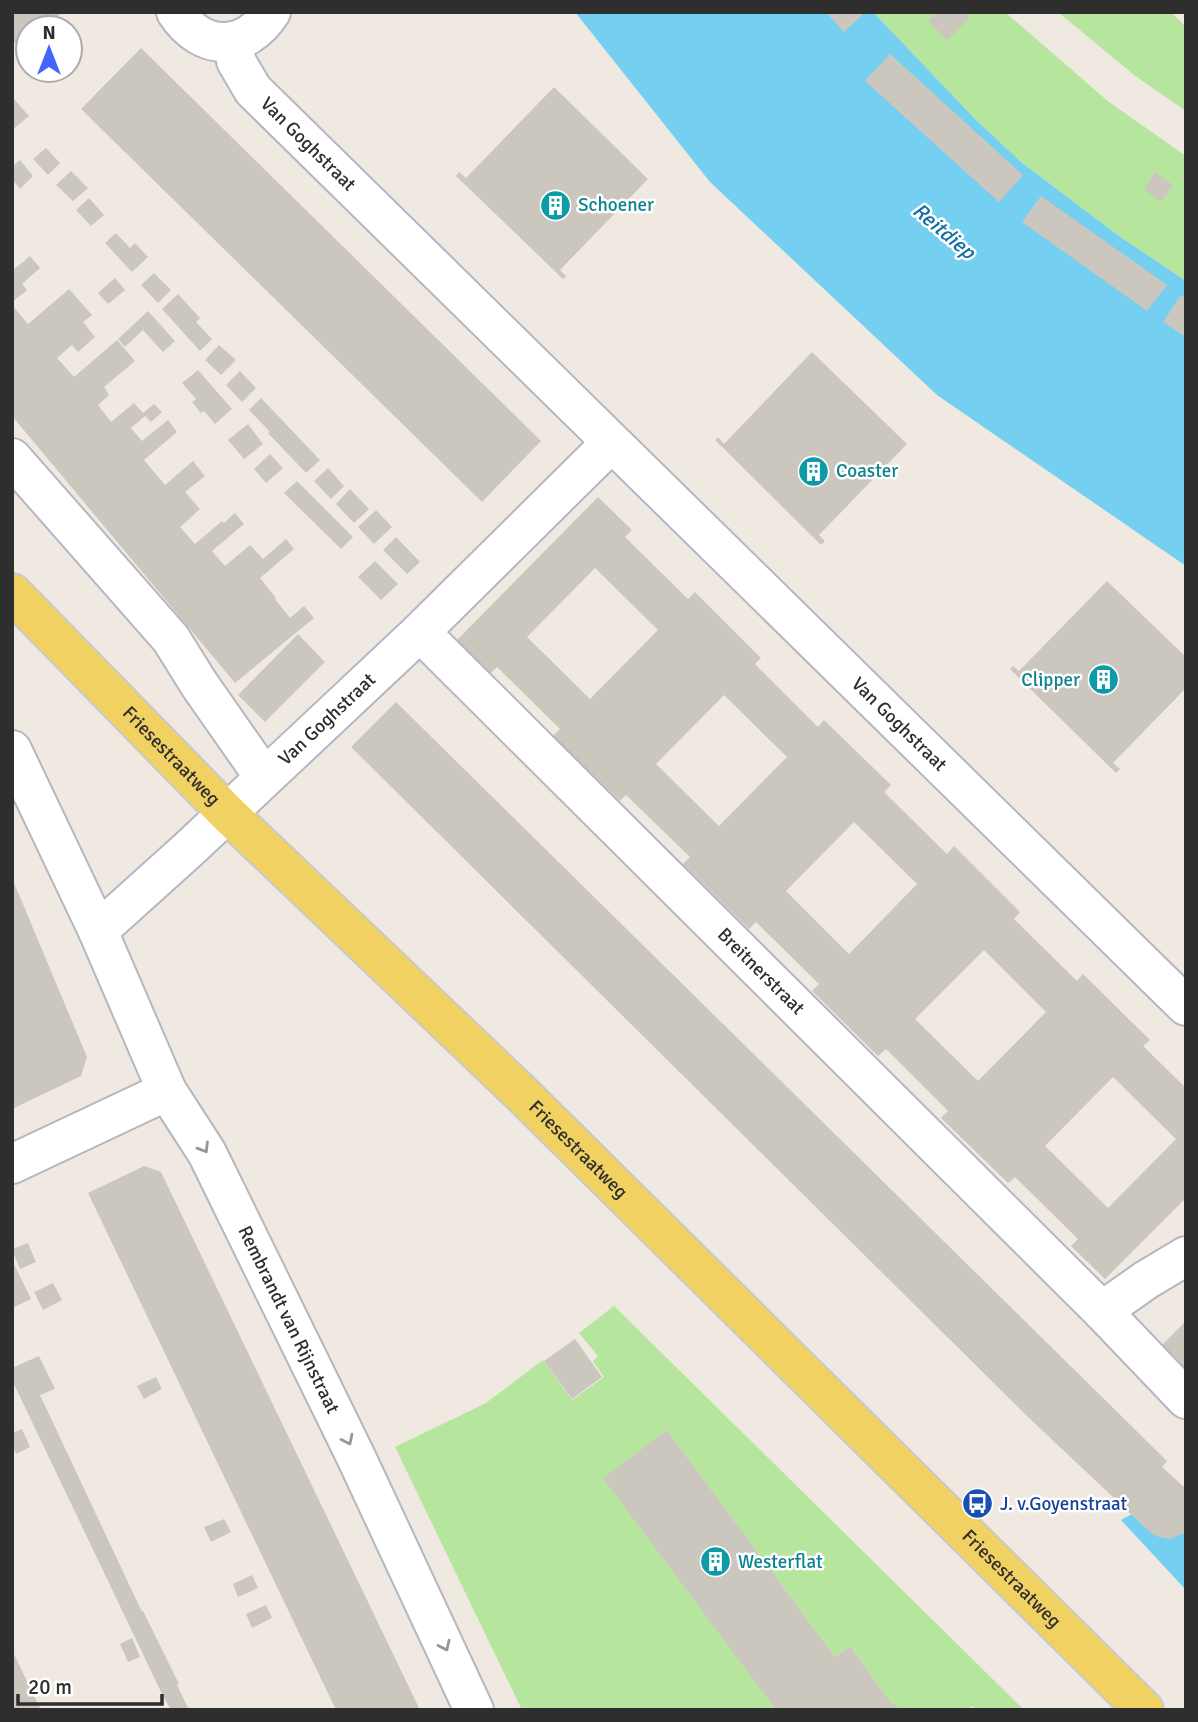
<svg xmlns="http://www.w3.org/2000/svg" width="1198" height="1722" viewBox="0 0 1198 1722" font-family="Signika,sans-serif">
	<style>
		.green { fill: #b6e59e }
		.water { fill: #75cff0 }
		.building { fill: #cbc7bf; fill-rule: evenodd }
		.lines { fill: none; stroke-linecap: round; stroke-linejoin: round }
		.minor-casing { stroke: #b4b7c1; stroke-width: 42 }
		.major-casing { stroke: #c9c9c9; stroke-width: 42 }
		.minor { stroke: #fff; stroke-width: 38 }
		.major { stroke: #f2d163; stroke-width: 38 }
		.oneway { stroke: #969696 }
		.labels { text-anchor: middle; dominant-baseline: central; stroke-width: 5; stroke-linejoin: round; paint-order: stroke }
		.street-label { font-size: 19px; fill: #2e2e2e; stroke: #fff }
		.culture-label { font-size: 19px; fill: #0d838f; stroke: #fff; text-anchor: start }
		.transit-label { font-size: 19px; fill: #164399; stroke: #fff; text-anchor: start }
		.water-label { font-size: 21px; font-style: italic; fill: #0d6fa3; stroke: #fff }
	</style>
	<rect width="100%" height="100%" fill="#efe9e1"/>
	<path class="green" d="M873,12H1005L1109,102L1186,156V281L1119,236L1021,162L976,120Z
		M1058,12H1171L1186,27V111L1134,75Z
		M614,1306L1024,1710H975L972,1706L966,1710H900L894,1703L892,1704L850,1646L835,1657L667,1430L604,1478L776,1710H522L395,1447L486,1403L543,1360L572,1400L604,1377L593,1361L598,1356L579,1333Z"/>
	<path class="water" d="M575,12H873L976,120L1021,162L1119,236L1186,281V566L937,395L710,182Z
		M1186,1485V1590L1121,1520Z"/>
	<path class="building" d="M12,12H64L40,28H28V36L16,44L12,40Z
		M826,12H865L844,32Z
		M937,12H964L970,18L947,40L928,21Z
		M141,48L541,441L482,502L81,109Z
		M890,54L1023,175L999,202L865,81Z
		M554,87L648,179L560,270L566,276L563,279L456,176L459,172L466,178Z
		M14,99L29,116L12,130V101Z
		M46,148L60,163L48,175L33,159Z
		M20,160L33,176L20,189L12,179V167Z
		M71,171L88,188L73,201L56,185Z
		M1155,172L1173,185L1161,202L1144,190Z
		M1041,196L1167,285L1147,311L1022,222Z
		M89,198L104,215L91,226L76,210Z
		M116,233L130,248L135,243L148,257L132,272L105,243Z
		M30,256L40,268L22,284L27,290L12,302V271Z
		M154,273L171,290L158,303L141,285Z
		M115,278L125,290L108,304L98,293Z
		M69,289L92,315L83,322L95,337L78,352L72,345L57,358L74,377L117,340L135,361L104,387L109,395L98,405L111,422L134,403L143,413L154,404L162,412L151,422L145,416L131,428L142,441L168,420L177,432L144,460L165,485L193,461L205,476L185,492L200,509L180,527L195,544L222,521L224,523L235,513L244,524L212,551L225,566L250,545L263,559L286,539L294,549L260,578L276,598L275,599L290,618L304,606L314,618L235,683L12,416V305L28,324Z
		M178,294L200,318L196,322L212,339L200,351L162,309Z
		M1181,295L1186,298V337L1163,322Z
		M148,311L175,341L163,352L143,330L125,347L118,339Z
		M219,345L236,360L221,375L205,360Z
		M812,352L907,444L819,535L825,541L821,545L715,440L718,437L724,444Z
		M198,370L232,409L215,424L204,411L201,413L192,402L196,399L182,383Z
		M240,371L256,388L242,402L226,385Z
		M261,398L320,460L306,473L268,433L270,432L249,410Z
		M248,424L263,444L244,459L228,440Z
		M270,454L283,468L266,483L254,469Z
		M328,468L344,486L331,499L314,481Z
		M297,481L353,537L341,549L284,493Z
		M350,489L369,509L354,523L336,504Z
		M598,497L632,530L625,537L688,599L695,592L761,658L755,664L818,727L824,720L891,785L884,792L947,854L954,846L1020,912L1014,919L1077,981L1083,974L1150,1040L1143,1046L1186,1088V1198L1105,1279L1071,1246L1078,1239L1015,1177L1008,1183L975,1151L941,1118L948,1111L886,1049L878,1056L812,991L819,984L756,922L749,929L683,864L690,857L626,795L620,801L553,736L560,729L497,667L490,674L456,641ZM595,568L658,630L590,699L527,637ZM724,695L787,757L719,826L656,764ZM854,822L917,884L849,954L786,891ZM984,950L1046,1012L978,1081L915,1019ZM1113,1077L1176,1139L1108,1208L1045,1146Z
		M376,510L392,527L374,544L358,527Z
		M396,537L420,562L407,574L383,550Z
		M375,561L398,584L381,600L358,577Z
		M1107,581L1186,657V688L1113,763L1120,769L1116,773L1010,669L1013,666L1019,671Z
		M298,634L325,662L265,722L238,695Z
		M396,702L1167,1461L1162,1467L1186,1489V1531L1184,1533L1170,1539L1159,1537L1152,1534L1028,1417L351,747Z
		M12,878L87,1057L81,1076L12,1109Z
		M144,1166L161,1172L420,1710H336L88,1193Z
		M28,1243L36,1262L20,1269L12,1249Z
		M12,1260L31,1299L12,1308Z
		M53,1283L62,1300L43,1310L34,1292Z
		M1186,1321V1376L1158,1349Z
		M575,1339L602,1377L572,1399L544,1361Z
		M39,1356L55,1389L40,1395L142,1612L143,1611L179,1684L177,1685L189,1710H171L161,1692L12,1380V1368Z
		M156,1377L162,1389L144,1399L137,1386Z
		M22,1429L30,1447L16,1454L12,1444V1433Z
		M667,1430L835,1657L850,1646L892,1704L894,1702L900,1710H776L603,1478Z
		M224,1519L231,1532L211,1542L204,1527Z
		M252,1575L258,1588L238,1597L233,1584Z
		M266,1605L272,1618L252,1628L246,1614Z
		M132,1638L140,1657L128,1662L120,1644Z
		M12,1650L41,1710H12Z"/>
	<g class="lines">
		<defs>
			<g id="minor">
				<path d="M176,12C202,52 245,52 271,12"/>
				<path id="s1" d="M234,41L236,61L253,90L1186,1006"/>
				<path d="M12,458L171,639L199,684L264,777"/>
				<path id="s2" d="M420,632L1102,1311L1186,1399"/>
				<path id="s3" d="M12,750L98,931L167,1091L207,1153L356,1457L474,1710"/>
				<path id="s4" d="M98,931L189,849L420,632L611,443"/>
				<path d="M12,1164L167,1091"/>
				<path d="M1102,1311L1146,1280L1186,1256"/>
			</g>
			<g id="major">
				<path id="s5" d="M12,593L227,813L523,1095L1144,1710"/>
			</g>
		</defs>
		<use href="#minor" class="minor-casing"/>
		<use href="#major" class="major-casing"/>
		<use href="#minor" class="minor"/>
		<use href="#major" class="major"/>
	</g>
	<defs><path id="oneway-chevron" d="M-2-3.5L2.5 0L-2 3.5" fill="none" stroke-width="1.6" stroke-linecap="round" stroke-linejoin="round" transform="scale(1.75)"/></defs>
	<g class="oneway">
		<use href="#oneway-chevron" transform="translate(204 1148) rotate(59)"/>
		<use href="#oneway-chevron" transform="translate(348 1440) rotate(64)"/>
		<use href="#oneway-chevron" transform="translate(445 1646) rotate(65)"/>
	</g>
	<defs>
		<symbol id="building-disc" viewBox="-11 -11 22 22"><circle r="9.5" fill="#0f9aa8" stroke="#fff"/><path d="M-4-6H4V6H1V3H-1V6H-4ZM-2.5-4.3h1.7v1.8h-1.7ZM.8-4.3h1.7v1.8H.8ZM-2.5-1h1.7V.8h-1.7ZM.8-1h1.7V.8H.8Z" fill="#fff"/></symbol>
		<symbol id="bus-disc" viewBox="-11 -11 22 22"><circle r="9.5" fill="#1a4fb4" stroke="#fff"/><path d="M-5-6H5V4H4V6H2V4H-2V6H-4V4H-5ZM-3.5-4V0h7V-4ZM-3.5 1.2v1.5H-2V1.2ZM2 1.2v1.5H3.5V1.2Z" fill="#fff"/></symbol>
	</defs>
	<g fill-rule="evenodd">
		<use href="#building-disc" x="538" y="188" width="35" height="35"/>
		<use href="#building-disc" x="796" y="454" width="35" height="35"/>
		<use href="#building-disc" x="1086" y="662" width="35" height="35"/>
		<use href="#bus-disc" x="960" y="1486" width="35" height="35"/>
		<use href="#building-disc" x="698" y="1544" width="35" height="35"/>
	</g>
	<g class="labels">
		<g class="street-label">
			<text stroke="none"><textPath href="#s1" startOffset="131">Van Goghstraat</textPath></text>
			<text stroke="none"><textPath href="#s4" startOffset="312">Van Goghstraat</textPath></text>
			<text stroke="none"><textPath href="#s1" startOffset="959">Van Goghstraat</textPath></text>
			<text stroke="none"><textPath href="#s5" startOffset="228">Friesestraatweg</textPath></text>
			<text stroke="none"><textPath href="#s2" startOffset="481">Breitnerstraat</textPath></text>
			<text stroke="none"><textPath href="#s5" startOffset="794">Friesestraatweg</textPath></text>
			<text stroke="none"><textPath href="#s3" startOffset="634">Rembrandt van Rijnstraat</textPath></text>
			<text stroke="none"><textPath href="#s5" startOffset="1404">Friesestraatweg</textPath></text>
		</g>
		<g class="culture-label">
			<text x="578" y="205">Schoener</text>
			<text x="836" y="471">Coaster</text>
			<text x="1080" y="680" text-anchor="end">Clipper</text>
			<text x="738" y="1562">Westerflat</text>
		</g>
		<g class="transit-label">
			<text x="1000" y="1504">J. v.Goyenstraat</text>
		</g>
		<g class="water-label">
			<text transform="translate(944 231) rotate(40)">Reitdiep</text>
		</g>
	</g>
	<rect width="1198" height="1722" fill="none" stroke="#2e2e2e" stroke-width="28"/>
	<g transform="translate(49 49)"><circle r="33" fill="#ffffff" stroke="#ababab" stroke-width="2"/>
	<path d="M0-5L12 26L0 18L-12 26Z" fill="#4264fb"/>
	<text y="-10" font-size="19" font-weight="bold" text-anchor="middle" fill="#2e2e2e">N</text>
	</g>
	<path d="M18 1694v10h144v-10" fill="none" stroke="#2e2e2e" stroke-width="3.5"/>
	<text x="28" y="1694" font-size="21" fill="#2e2e2e" stroke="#ffffff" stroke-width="5" paint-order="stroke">20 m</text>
</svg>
